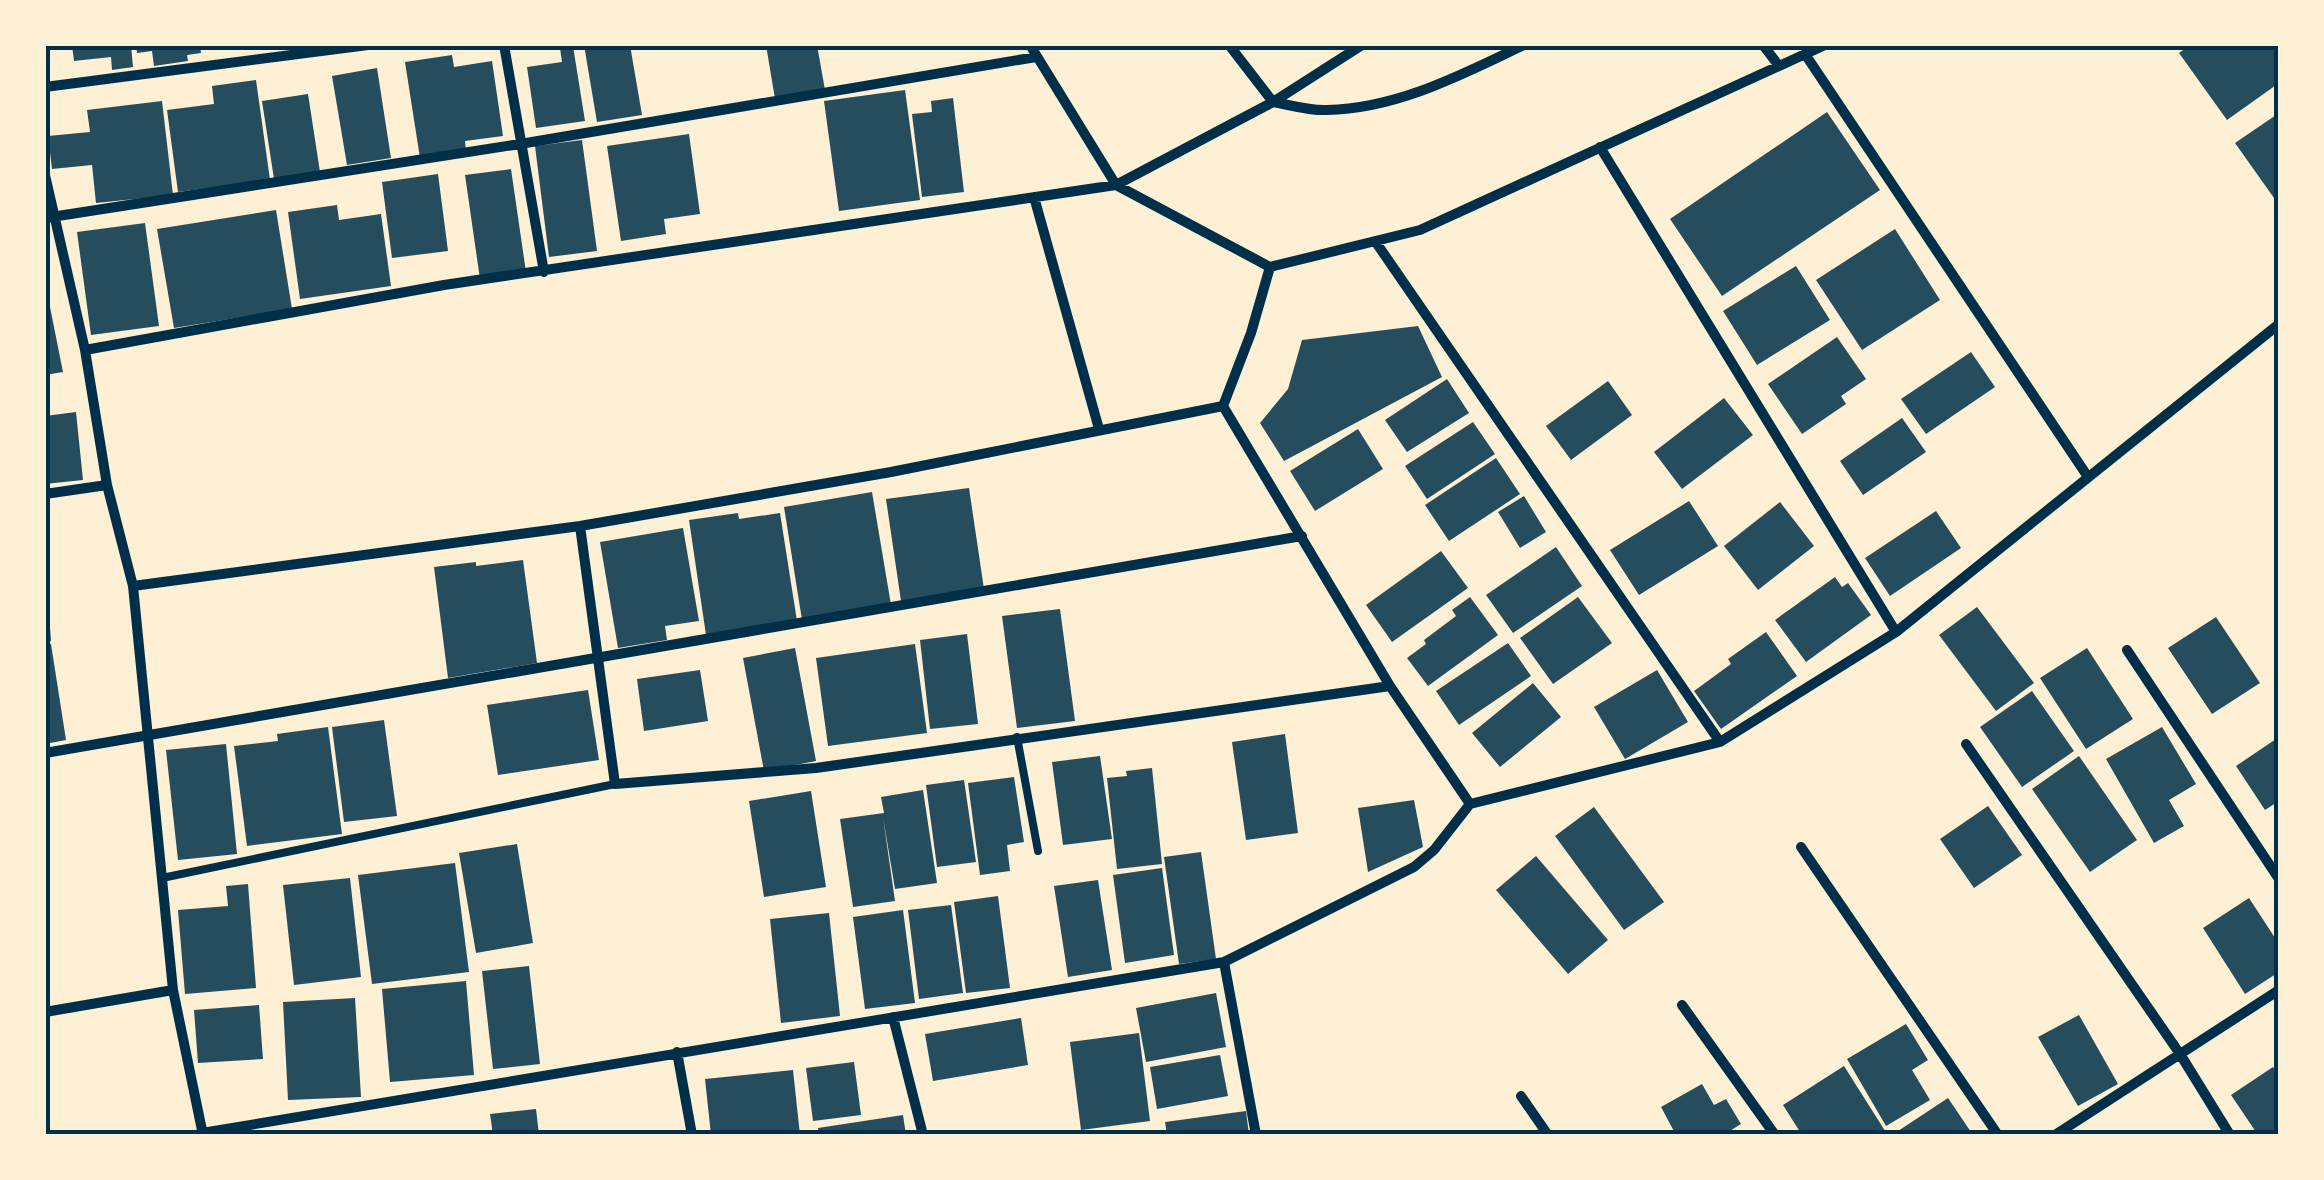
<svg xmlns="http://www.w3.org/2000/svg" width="2324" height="1180" viewBox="0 0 2324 1180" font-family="'Roboto Condensed',sans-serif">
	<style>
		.building { fill: #264d5e }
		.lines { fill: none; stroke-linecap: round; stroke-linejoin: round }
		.service { stroke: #003049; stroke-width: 8 }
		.minor { stroke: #003049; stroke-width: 10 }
		.neatline { fill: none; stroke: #003049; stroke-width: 4 }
	</style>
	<rect width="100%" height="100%" fill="#fdf0d5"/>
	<path class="building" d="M72,45H131L133,67L112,70L111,57L74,61Z
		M136,45H200L201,53L187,55L188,61L154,66L152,51L137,53Z
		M584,45H630L642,115L597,122Z
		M766,45H817L825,90L775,99Z
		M2190,45H2279V83L2227,120L2179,53Z
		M573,46L585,121L536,128L527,67L562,62L560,48Z
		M452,55L454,67L492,61L503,136L465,141L466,151L420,158L405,62Z
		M377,68L391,158L347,165L332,76Z
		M256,80L270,180L178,192L167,110L214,104L212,86Z
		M905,90L920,200L839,211L824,101Z
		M308,94L320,172L274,179L262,101Z
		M953,98L964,192L922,197L912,114L932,112L931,101Z
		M162,101L173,195L96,203L92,165L52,169L48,136L90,132L87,110Z
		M1827,112L1880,190L1722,296L1670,219Z
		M2279,113V205L2235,143Z
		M689,134L700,214L664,219L666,234L621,241L607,146Z
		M582,140L597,251L549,257L535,146Z
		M511,169L526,272L480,279L465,175Z
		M438,174L448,251L392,258L382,182Z
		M337,205L339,220L381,214L391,286L300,299L288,212Z
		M276,210L292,309L174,328L157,229Z
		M145,223L159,326L91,335L77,232Z
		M1895,229L1940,300L1862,350L1816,280Z
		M1796,266L1830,320L1757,365L1723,311Z
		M45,282L63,372L45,375Z
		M1418,326L1442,377L1284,461L1260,423L1288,389L1302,340Z
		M1837,337L1866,379L1841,396L1846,404L1802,434L1768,384Z
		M1971,352L1995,387L1926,434L1901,399Z
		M1447,379L1469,413L1407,452L1385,420Z
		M1608,381L1632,415L1571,460L1546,426Z
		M1724,398L1753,435L1682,489L1654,452Z
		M76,412L83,480L45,484V416Z
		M1902,418L1926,452L1863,495L1840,461Z
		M1473,422L1495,454L1427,499L1405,466Z
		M1358,429L1383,469L1315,511L1290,471Z
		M1496,458L1520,494L1449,541L1425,505Z
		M969,488L984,589L901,601L886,499Z
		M872,492L891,605L802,620L784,507Z
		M1524,496L1546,532L1520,548L1498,512Z
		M1689,501L1718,546L1639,595L1610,550Z
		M1780,502L1814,546L1758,590L1724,546Z
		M1936,511L1961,548L1890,596L1865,558Z
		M738,513L739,519L780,513L797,621L706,635L689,520Z
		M683,528L699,621L665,626L667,640L618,648L600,542Z
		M1556,547L1582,586L1513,633L1486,595Z
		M1441,551L1468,588L1392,642L1366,605Z
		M523,560L537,663L448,678L434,567L476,562V566Z
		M1835,577L1842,587L1848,583L1871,615L1806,662L1775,620Z
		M1470,597L1498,635L1428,686L1407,658L1426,644L1424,640L1456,616L1452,610Z
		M1578,597L1612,643L1553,684L1520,638Z
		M45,601H48L51,641H45Z
		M1977,607L2034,683L1996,711L1939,635Z
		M1060,609L1075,721L1017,728L1002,616Z
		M2216,617L2260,683L2212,714L2168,648Z
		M1766,632L1797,676L1721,729L1694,691L1731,664L1728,659Z
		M967,634L978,724L930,729L920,640Z
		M1508,643L1531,676L1459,725L1436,691Z
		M51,644L66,740L45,744V645Z
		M915,644L927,733L828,746L816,658Z
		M795,648L816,761L764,771L743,658Z
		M2087,648L2133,719L2086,749L2040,678Z
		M700,670L708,721L644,731L637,679Z
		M1657,670L1688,722L1625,759L1594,707Z
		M1533,683L1561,717L1500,767L1472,733Z
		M588,690L599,760L498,775L487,705Z
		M2032,691L2074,751L2022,787L1980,727Z
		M384,720L397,816L344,822L332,727Z
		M328,727L342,834L247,846L234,746L278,741L277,734Z
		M2162,727L2196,784L2169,800L2184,826L2154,843L2106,759Z
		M1285,734L1298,833L1246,840L1232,742Z
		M2279,737V801L2265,810L2236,766Z
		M226,744L237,854L178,860L166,750Z
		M1100,756L1112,839L1063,845L1052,762Z
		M2079,756L2137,840L2090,872L2032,789Z
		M1152,768L1162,864L1117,869L1107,778L1127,776L1126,771Z
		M1014,777L1024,842L1007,845L1010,871L980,875L968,783Z
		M964,780L976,862L937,867L926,785Z
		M923,790L937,883L895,889L883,817L895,901L853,907L840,819L884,813L881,797Z
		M811,791L826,887L764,897L749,801Z
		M1414,800L1423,847L1368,872L1358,808Z
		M1988,806L2022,855L1974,888L1940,839Z
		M1594,807L1664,902L1624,930L1555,836Z
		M517,844L533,943L476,953L459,853Z
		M1201,852L1216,959L1179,964L1164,857Z
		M1536,856L1608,940L1568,974L1496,890Z
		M455,863L469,972L372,984L358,875Z
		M1162,868L1174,955L1125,963L1113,875Z
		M350,878L361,977L294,985L283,885Z
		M1098,880L1112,970L1068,977L1054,886Z
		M248,884L256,988L185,994L178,910L228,906L226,886Z
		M998,896L1010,988L966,993L954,902Z
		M2249,898L2279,944V972L2245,994L2203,928Z
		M951,905L963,993L919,999L908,910Z
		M903,910L915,1003L865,1009L853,917Z
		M829,913L840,1016L781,1023L770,919Z
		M529,966L540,1064L493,1069L482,971Z
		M466,981L474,1075L390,1082L382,989Z
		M1216,993L1226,1047L1146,1062L1136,1008Z
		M355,998L361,1097L288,1100L283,1002Z
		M259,1005L263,1059L198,1063L194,1010Z
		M2079,1015L2118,1084L2078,1106L2038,1037Z
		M1021,1018L1028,1065L933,1081L925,1034Z
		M1906,1024L1928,1060L1912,1070L1930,1100L1886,1126L1847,1059Z
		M1139,1033L1150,1121L1081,1130L1070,1042Z
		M1220,1055L1228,1096L1157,1109L1150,1067Z
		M854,1062L861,1115L813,1121L806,1068Z
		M1844,1066L1887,1134L1802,1135L1783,1105Z
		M2273,1067L2279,1076V1135H2258L2231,1095Z
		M793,1070L800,1135H711L705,1079Z
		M1702,1084L1714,1105L1726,1099L1741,1124L1728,1132L1730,1135H1676L1661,1107Z
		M1948,1098L1973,1135H1892Z
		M536,1109L539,1135H493L490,1114Z
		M1246,1111L1249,1135H1167L1165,1122Z
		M903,1115L906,1135H819L818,1128Z"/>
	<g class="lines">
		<path class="service" d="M1017,737L1038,851
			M162,878L615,784"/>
		<path class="minor" d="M504,45L544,272
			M1030,45L1116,185L1270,267L1420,230L1825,45
			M1229,45L1273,102C1291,105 1309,111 1327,110C1397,109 1463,74 1524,45
			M1763,45L1779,66
			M1805,54L2088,477
			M45,87L368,45
			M1600,147L1896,632L1720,742
			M45,175L85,350
			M1034,197L1099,429
			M45,218L520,144L1036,57
			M1270,267L1251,333L1223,406L891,472L580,526L133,586L107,485L85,350L444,285L1116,185L1273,102L1362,45
			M1223,406L1390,686L1470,804
			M45,494L107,485
			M580,526L615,784L816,768L1390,686
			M133,586L173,990L203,1135
			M1896,632L2279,324
			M2127,650L2279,879
			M1966,744L2180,1054L2230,1135
			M45,753L1302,536
			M1801,847L1998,1135
			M1224,962L1256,1135
			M1682,1005L1775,1135
			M45,1012L173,990
			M893,1017L923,1135
			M677,1052L692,1135
			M1521,1096L1548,1135
			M202,1133L1224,962L1414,867L1434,850L1470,804L1720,742L1375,241
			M2055,1135L2279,990"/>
	</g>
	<rect width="2324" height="1180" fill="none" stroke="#fdf0d5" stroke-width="95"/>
	<rect x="48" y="48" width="2228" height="1084" class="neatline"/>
</svg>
